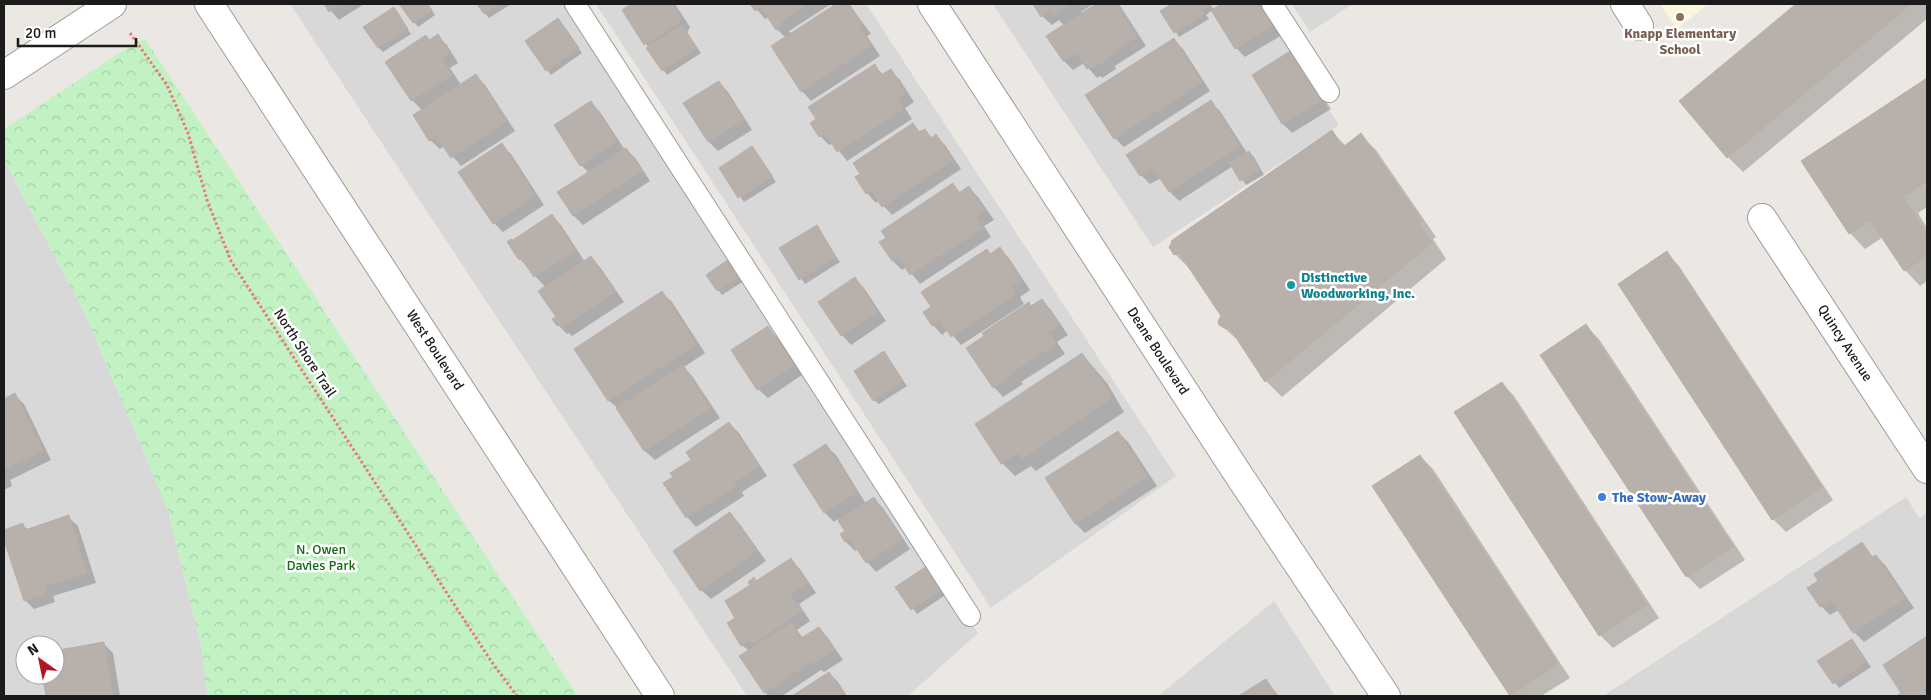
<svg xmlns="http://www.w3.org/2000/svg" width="1931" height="700" viewBox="0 0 1931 700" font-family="Signika,sans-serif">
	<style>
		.residential { fill: #d9d8d8; fill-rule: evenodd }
		.education { fill: #faf8dc }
		.park { fill: url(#park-crowns) }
		.shadow { fill: #0003 }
		.building { fill: #b8b0ab; stroke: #bbaea6 }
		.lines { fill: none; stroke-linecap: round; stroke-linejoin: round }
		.service-casing { stroke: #9c9c9c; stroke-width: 22 }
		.minor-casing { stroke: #9c9c9c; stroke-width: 30 }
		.tertiary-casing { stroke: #9c9c9c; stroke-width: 30 }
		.path { stroke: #e87a76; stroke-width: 3; stroke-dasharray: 2.5 2.5; stroke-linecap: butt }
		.service { stroke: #fff; stroke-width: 20 }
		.minor { stroke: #fff; stroke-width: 28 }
		.tertiary { stroke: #fff; stroke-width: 28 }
		.education-dot { fill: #8d6e63; stroke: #fff; stroke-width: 2 }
		.culture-dot { fill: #0f9aa8; stroke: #fff; stroke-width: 2 }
		.shop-dot { fill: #3f7fe0; stroke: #fff; stroke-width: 2 }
		.labels { text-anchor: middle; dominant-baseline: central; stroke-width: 5; stroke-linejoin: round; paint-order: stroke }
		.education-label { font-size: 14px; font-weight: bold; fill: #785e54; stroke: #fff }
		.culture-label { font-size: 14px; font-weight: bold; fill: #0d838f; stroke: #fff; text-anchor: start }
		.street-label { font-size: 14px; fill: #1b1b1b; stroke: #fff }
		.shop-label { font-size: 14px; font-weight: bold; fill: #366cbe; stroke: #fff; text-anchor: start }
		.park-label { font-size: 14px; fill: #186a19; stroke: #fff }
	</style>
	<defs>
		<pattern id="park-crowns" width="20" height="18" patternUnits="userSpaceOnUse" patternTransform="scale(1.25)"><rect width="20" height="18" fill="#c2f2c3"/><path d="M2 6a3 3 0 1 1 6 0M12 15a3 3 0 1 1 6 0" fill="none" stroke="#a6cfa7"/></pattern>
	</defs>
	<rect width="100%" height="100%" fill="#ebe7e2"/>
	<path class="residential" d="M290,4H564L978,633L908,696H747Z
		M596,4H866L1176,476L991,608Z
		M993,4H1260L1339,125L1153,247Z
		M1292,4H1353L1310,32Z
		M4,160L86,316L168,510L202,649L207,696H4ZM25,645H55V675H25Z
		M1906,497L1919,518L1927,513V696H1603Z
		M1274,601L1335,696H1158Z"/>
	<path class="education" d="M1660,4H1708L1677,29Z"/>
	<path class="park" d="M145,39L578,696H207L202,649L168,510L86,316L4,160V129L127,48Z"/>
	<path class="shadow" d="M325,4H364L339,20Z
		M401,4H428L435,15L418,27Z
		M478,4H511L489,18Z
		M633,4H675L690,27L687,33L701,53L667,75L623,10Z
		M752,4H831L789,31L791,34L839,4H849L871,34L867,36L880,56L811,101L802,91L786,38L777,29L769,17L765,19Z
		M1034,4H1093L1081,12L1082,14L1098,4H1119L1146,46L1115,66L1116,69L1102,78L1100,76L1097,78L1084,63L1073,70L1064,61L1048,36L1064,26L1059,20L1052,25L1042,16Z
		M1174,4H1210L1214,10L1224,4H1263L1282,35L1245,57L1236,48L1213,10L1206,15L1209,19L1179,37L1162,11Z
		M1797,4H1927V19L1743,172L1728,157L1681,101Z
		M393,9L411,34L383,52L379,48Z
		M562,24L582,53L551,75L547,70Z
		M426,36L430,41L437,36L447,45L458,63L450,68L461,85L476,75L485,85L515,131L461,166L444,146L440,149L430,140L423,111L412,100L387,62Z
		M1173,39L1183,49L1210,91L1124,147L1115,138Z
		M1301,61L1331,109L1292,133L1283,124L1253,75Z
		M874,66L884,75L891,71L900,80L914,102L905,108L912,119L847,161L833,143L829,145L820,136L817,119Z
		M1927,80V207L1918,213L1927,228V281L1920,286L1905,270L1883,237L1865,249L1850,233L1802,161Z
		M719,82L728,92L752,130L718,151L709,142Z
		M1210,102L1220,111L1247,153L1249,152L1254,157L1264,175L1246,185L1233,166L1179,201L1170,192L1161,178L1150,184L1141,175Z
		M591,103L600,112L625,150L626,149L636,159L650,181L583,225L574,216L559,193L589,173L581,165Z
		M913,125L921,133L924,130L932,138L936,136L945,145L961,169L892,215L879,201L876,203L867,193Z
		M1332,132L1346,146L1361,135L1376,150L1436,237L1433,239L1446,259L1282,397L1266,381L1242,344L1220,324L1223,316L1191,270L1175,254Z
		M501,145L511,154L544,205L503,232L494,223Z
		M752,148L776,182L744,202L721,168Z
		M953,185L961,193L969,188L978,197L994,220L984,226L991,237L920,284L906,267L902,270L893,261Z
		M552,216L561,225L585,262L591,258L600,267L624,302L572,336L569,333L567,334L558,325L557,318L546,288L519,258L513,242Z
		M816,227L840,262L805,284L781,248Z
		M1000,249L1009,258L1030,290L1020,297L1024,304L961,345L948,330L942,335L933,325Z
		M1667,253L1679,266L1833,500L1786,532L1773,519Z
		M729,260L744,281L722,295L718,290Z
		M855,279L864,288L886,321L851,345L842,335Z
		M662,293L672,302L705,353L684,367L692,376L720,418L655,460L645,451L619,409L609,401L576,349Z
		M1042,300L1051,310L1068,335L1057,342L1065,354L1021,382L1023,384L1003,397L994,387L1029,304L1032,307Z
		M1586,326L1599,339L1745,560L1700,589L1687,576L1542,355Z
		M767,328L777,337L802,375L768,398L758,389Z
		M884,353L907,386L879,404L874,400Z
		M1082,354L1107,383L1124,412L1036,471L1031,466L1015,476L1002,463Z
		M1502,383L1514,396L1659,618L1613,648L1600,635Z
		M15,395L24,404L51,460L10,480L12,486L4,490V400Z
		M729,423L739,433L767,476L742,492L744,496L696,527L687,517L665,484L693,460Z
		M1118,432L1128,442L1157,486L1085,533L1076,524L1047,479Z
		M826,446L836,455L866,504L874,499L883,508L910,549L876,572L867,562L858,549L855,551L846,542L841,535L846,531L838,519L834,522L825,513L795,466Z
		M1420,456L1433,469L1570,678L1541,696H1512L1511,695Z
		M730,514L739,523L766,561L711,599L701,590Z
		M68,517L78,526L96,583L53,596L55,602L34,609L25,600L4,536V531L23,525L28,530Z
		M1861,544L1874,558L1876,556L1885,565L1914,608L1864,642L1854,632L1839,610L1830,615L1821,606L1820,581Z
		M791,560L800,569L816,593L799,604L810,621L797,630L803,638L819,628L828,638L843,660L824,672L821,670L782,696H768L765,692L749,651L742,645L737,618L754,579L757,582Z
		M926,567L947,594L917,614L897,587Z
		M1927,637V696H1898L1902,694L1884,666Z
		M57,644L63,651L104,644L113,653L120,696H47L43,675H55V645H49Z
		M1856,645L1871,667L1839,688L1819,662Z
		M829,673L838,682L847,696H794Z
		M1265,680L1279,696H1240Z"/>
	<path class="building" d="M324,4H341L329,12Z
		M399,4H427L432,10L413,23Z
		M477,4H500L484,14Z
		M631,4H673L681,17L679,23L644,45L622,10Z
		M750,4H808L781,21L783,25L776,30L761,7L755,11Z
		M836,4H849L862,24L859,26L871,46L801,92L771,46Z
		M1033,4H1070L1053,15L1050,11L1041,17Z
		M1096,4H1117L1138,36L1106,57L1108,59L1092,69L1090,67L1087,69L1076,53L1063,61L1046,36Z
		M1172,4H1209L1210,5L1202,10L1205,14L1174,33L1160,11Z
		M1222,4H1260L1273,25L1235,49L1211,10Z
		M1796,4H1911L1727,158L1679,101Z
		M394,7L408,29L378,48L363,27Z
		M558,18L579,48L546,71L525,41Z
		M682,25L697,48L662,71L646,48Z
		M438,34L450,53L441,58L452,75L411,101L385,62L426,35L429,40Z
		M1174,38L1202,82L1114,139L1085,95Z
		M1292,50L1323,100L1282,124L1252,75Z
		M875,64L881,75L891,69L906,92L897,98L904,109L837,152L825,133L819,137L810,123L816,119L808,107Z
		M476,74L507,121L451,158L436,136L429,141L413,115Z
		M1927,78V181L1903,197L1927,234V256L1904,271L1870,220L1849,234L1801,161Z
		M719,81L744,120L708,142L683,103Z
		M1211,100L1240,146L1169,192L1153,168L1140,176L1126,155Z
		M591,101L617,141L580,166L554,125Z
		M913,123L919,132L925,129L931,138L936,134L953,160L882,207L871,191L866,194L855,177L860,174L853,163Z
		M1332,130L1343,147L1361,133L1422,221L1419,224L1432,243L1265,382L1229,327L1226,329L1219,325L1218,321L1221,316L1179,253L1174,255L1169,247L1172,242L1171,241Z
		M502,143L535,195L493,224L458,172Z
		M752,146L773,177L738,198L719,168Z
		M626,148L642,171L573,216L557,192Z
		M1249,151L1260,170L1240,181L1229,162Z
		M953,183L959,193L969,186L985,211L976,217L983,228L910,275L898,257L892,261L879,242L886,238L881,231Z
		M552,214L576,251L534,277L521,258L519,260L507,242L511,239L513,240Z
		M817,225L836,257L799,280L779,248Z
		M1000,247L1022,280L1011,287L1016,294L951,337L940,321L932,326L923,312L931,307L921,292L987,249L990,254Z
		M1667,251L1822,487L1772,520L1618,284Z
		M591,256L616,292L562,327L560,324L557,326L552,319L556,317L538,291Z
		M729,259L740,276L717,291L706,275Z
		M855,277L878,312L841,336L818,302Z
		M662,291L697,344L608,401L574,349Z
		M1042,299L1060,325L1049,332L1056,344L1013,372L1014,374L993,388L966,348L984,336L982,333L1029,302L1031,306Z
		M1586,324L1733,547L1686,577L1540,355Z
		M768,326L794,365L757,390L731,350Z
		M884,351L903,381L873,401L854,371Z
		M1082,353L1093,369L1094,368L1112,398L1022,459L1018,453L1001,464L975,424Z
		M683,365L711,408L644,451L616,408Z
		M1502,382L1647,605L1599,636L1454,412Z
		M15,393L43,451L4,469V399Z
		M729,422L759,466L734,483L736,486L686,518L663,483L673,477L670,473L691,460L686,452Z
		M1118,431L1148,477L1075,524L1045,478Z
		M826,444L857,492L824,513L793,465Z
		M1420,455L1558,664L1510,696L1372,486Z
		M874,497L902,540L866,563L850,539L845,542L840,534L845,531L838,521Z
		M730,512L757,551L700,591L673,551Z
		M69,515L87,573L44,587L46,593L24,601L4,540V530L23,523L25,530Z
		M1862,542L1872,557L1876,555L1905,599L1853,633L1831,600L1820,607L1807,588L1818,581L1814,574Z
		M791,558L807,583L790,594L802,611L752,644L750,640L741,646L727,623L735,618L725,601L750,585L748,582L754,577L756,581Z
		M927,566L943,589L911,610L895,587Z
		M791,623L801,638L819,627L835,650L813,664L812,661L764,693L739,656Z
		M1927,636V696H1896L1901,693L1883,665Z
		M1852,639L1867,662L1833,684L1817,661Z
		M57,642L59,650L104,642L113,696H46L42,675H55V645H41Z
		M829,672L846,696H792Z
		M1266,679L1277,696H1238Z"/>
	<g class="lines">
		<defs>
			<path id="service" d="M575,4L970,616
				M1272,4L1329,92"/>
			<path id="minor" d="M932,4L1238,474L1386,696
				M1625,4L1639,26
				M4,75L112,4
				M1762,218L1927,469"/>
			<path id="tertiary" d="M209,4L660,696"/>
		</defs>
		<use href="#service" class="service-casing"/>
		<use href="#minor" class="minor-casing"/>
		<use href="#tertiary" class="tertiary-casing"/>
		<path class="path" d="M130,33L167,85L188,133L207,200L231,261L491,661L517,696"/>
		<use href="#service" class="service"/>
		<use href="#minor" class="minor"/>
		<use href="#tertiary" class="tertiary"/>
	</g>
	<circle class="education-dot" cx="1680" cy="17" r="5"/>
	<circle class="culture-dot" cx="1291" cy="285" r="5"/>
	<circle class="shop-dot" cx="1602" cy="497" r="5"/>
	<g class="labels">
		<g class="education-label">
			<text x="1680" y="33">Knapp Elementary<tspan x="1680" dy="16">School</tspan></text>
		</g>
		<g class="culture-label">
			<text x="1301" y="277">Distinctive<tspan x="1301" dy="16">Woodworking, Inc.</tspan></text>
		</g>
		<g class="street-label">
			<text transform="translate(1845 343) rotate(57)">Quincy Avenue</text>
			<text transform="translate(435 350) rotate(57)">West Boulevard</text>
			<text transform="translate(1158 351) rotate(57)">Deane Boulevard</text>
			<text transform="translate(305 353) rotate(57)">North Shore Trail</text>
		</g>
		<g class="shop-label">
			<text x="1612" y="497">The Stow-Away</text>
		</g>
		<g class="park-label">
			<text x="321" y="549">N. Owen<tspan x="321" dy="16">Davies Park</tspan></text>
		</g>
	</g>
	<rect width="1931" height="700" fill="none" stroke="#1b1b1b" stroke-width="10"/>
	<g transform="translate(40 660) rotate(327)"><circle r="24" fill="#ffffff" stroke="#a4a4a4"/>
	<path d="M0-4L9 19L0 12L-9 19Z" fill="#af1721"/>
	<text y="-8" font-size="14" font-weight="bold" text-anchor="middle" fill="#1b1b1b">N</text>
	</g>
	<path d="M18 38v8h118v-8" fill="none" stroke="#1b1b1b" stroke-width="2.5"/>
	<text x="25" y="38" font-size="15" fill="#1b1b1b" stroke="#ffffff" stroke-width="4" paint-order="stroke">20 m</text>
</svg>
